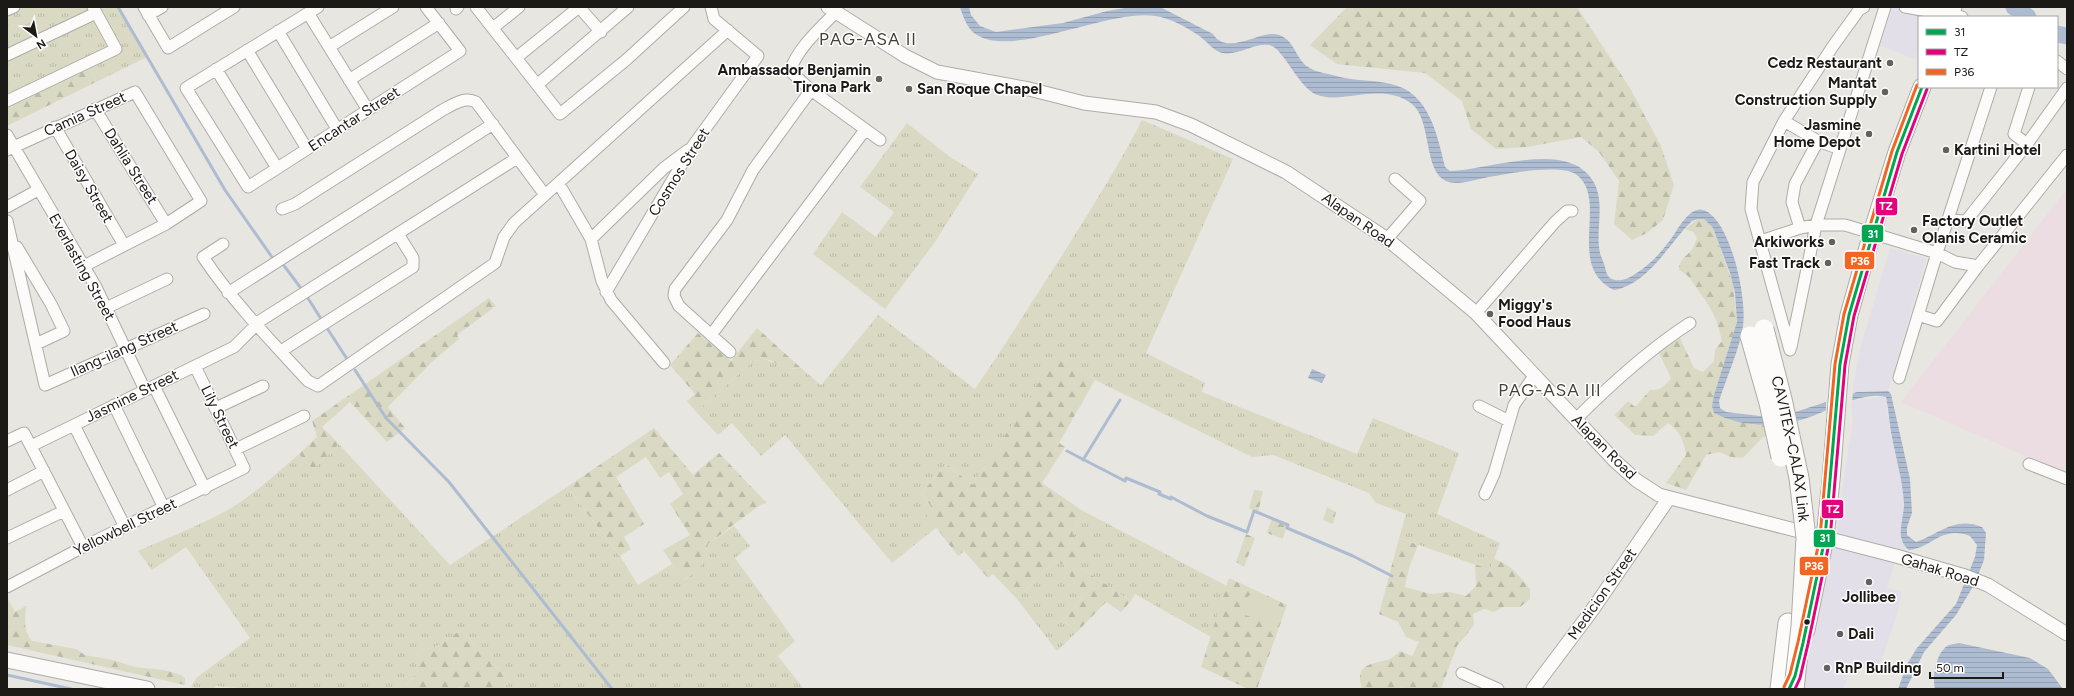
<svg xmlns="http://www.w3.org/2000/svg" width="2074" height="696" viewBox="0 0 2074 696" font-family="Figtree,sans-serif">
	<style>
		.commercial { fill: #e3dfe9 }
		.education { fill: #ebdde2 }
		.grass { fill: url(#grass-tufts) }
		.forest { fill: url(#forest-firs) }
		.park { fill: #dadac4 }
		.water { fill: url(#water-rules) }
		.pier { fill: #e8e6e0 }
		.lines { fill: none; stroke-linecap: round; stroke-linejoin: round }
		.stream { stroke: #aebcd1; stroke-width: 3 }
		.river { stroke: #aebcd1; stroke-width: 17 }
		.minor-casing { stroke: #adaca7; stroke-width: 13 }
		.tertiary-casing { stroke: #adaca7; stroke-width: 15 }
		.secondary-casing { stroke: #adaca7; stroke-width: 17 }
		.primary-casing { stroke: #adaca7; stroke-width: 19 }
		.motorway-casing { stroke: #adaca7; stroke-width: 21 }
		.minor { stroke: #fcfbfa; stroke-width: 11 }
		.tertiary { stroke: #fcfbfa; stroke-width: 13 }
		.secondary { stroke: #fcfbfa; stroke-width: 15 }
		.primary { stroke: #fcfbfa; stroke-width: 17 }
		.motorway { stroke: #fcfbfa; stroke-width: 19 }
		.motorway-bridge-casing { stroke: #adaca7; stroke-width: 21; stroke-linecap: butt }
		.motorway-bridge { stroke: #fcfbfa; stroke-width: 19 }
		.bus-1-casing { stroke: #fff; stroke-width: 6 }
		.bus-2-casing { stroke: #fff; stroke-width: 6 }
		.bus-3-casing { stroke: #fff; stroke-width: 6 }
		.bus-1 { stroke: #00a651; stroke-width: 3 }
		.bus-2 { stroke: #e5007d; stroke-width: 3 }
		.bus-3 { stroke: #f26522; stroke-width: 3 }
		.poi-dot { fill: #63615d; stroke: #fff; stroke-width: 1.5 }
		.bus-dot { fill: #1b1a16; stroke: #fff; stroke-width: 1.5 }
		.labels { text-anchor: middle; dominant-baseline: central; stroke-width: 3; stroke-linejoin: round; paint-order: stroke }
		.poi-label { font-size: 15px; font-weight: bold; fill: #1b1a16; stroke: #fff; text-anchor: end }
		.street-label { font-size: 15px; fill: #1b1a16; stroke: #fff }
		.quarter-label { font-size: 17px; letter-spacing: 1px; fill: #434037; stroke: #fff }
		.line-badge { stroke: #fff; stroke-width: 1.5 }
		.badge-label { font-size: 11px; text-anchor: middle; font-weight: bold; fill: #fff }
	</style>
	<defs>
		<pattern id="grass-tufts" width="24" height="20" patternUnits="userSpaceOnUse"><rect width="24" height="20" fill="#dadac4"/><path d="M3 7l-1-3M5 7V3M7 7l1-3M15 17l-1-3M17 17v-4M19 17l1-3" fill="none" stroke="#babaa8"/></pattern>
		<pattern id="forest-firs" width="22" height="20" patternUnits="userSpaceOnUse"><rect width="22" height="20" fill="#dadac4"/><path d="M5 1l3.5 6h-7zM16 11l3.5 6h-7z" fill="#babaa8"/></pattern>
		<pattern id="water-rules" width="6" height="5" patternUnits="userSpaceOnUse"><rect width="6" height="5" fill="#aebcd1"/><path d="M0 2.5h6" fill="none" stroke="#95a1b3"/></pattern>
	</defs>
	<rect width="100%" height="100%" fill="#e8e6e0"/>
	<path class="commercial" d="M1893,7L1930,17H1919V48L1915,59L1880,46Z
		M1890,248L1922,257L1926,260L1888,391H1864L1852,393L1860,349Z
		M1883,396L1886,399L1888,416L1903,485L1904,514L1901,522L1905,548L1909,550L1907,555L1836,534L1853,418L1851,414L1852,401Z
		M1831,545L1895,562L1887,588L1902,592L1898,612L1878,672L1853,663L1843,689H1801Z"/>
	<path class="education" d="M2067,189V474L1901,402Z"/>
	<path class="grass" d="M7,7H118L147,57L96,82L89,65L7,104Z
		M1142,120L1233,159L1146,353L1205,383L1202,392L1357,454L1373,418L1459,453L1437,514L1500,543L1490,570L1399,538L1406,514L1376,503L1369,493L1273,455L1252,457L1095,380L1058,356L973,485L946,464L921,494L931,506L926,513L937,527L892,563L785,435L761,456L732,423L718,435L696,412L751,363L761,358C780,364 780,370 801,368L821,385L878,315L975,389C1007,342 1037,294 1068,246C1094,204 1120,163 1142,120Z
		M907,123L950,157L978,174L935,242L885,309L813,254L842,212L876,237L894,212L860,187Z
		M339,444L450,565L567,487L620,556L638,585L672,564L684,580C701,569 703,564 708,544L734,526L750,546L735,558L795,641L778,656L804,689H502L510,682L461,630L438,646L422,650L417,657V674L401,689H250L216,686L214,689L191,687L196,678L250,638L186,547L152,570L138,551C171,536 208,523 239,503C260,489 279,471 299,454L313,469Z
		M1083,511L1227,586L1211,637L1135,594L1131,601L1079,567L1072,534Z
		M1054,561L1067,566L1084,596L1063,620L1077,632L1057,651L1017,599Z
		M7,597L15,612L7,616Z"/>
	<path class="forest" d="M1347,7H1577L1630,88L1661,146L1674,185L1663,220L1647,233L1632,240L1614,224L1619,181L1599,152L1581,137L1527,147L1496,149L1471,129L1462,101L1425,73L1337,64L1310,45Z
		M89,65L96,82L7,126V104Z
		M1698,219H1704L1713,228L1733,284L1737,322L1712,406L1731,420L1756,425L1778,423L1775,435L1763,437L1743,458L1731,457L1719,452L1706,455L1686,490L1666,483L1686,455C1684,441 1680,431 1668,423L1653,436L1635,435L1614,415L1628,401L1635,407L1650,390C1660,391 1666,385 1671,378L1659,353L1679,336L1694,368L1703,372L1714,361L1715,350L1722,341C1716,316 1713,311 1698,290C1692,282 1689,274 1679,270C1679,258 1688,256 1693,248C1695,245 1695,241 1697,238L1693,232L1685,229Z
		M489,298L496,306L457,335L459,339L433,361L388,407L405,428L387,442L350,402L322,427L339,444L313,469L299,454L317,437L312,421Z
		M757,328L801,368H782L772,361L761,358L751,363L696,412L687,401L695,394L670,365L698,333L731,361Z
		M1057,355L1095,380L1059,443L1065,447L1042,483L1083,511L1072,534L1092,545L1079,567L1131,601L1121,612L1106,602L1077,632L1063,620L1084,596L1068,584L1071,575L1067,566L1054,561L1017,599L993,574L988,578L964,551L958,556L925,513L931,506L921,494L946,464L973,485Z
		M654,428L693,475L719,453L767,503L760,505L708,544L704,560L698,570L683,580L663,550L690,535L670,504L683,494L669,472L660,478L646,457L616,477L644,524L624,537L631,549L620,556L567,487Z
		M1254,490L1263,491L1258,513L1249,508Z
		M1327,507L1336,512L1333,524L1323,520Z
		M1272,518L1287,524L1283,539L1267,533Z
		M1246,534L1255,538L1244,567L1236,562Z
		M1399,538L1418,545L1409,568L1405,587L1431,594L1450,592L1466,596L1476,586L1475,564L1490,570L1494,559C1511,564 1519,576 1530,589V599L1520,607H1503L1494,612L1484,609L1473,614L1474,625L1457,646L1441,689H1405L1402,687L1401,689H1361C1362,684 1359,681 1360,677C1360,662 1381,663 1390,659C1394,657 1397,653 1400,651L1412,656L1419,642L1406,637L1398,622L1379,614Z
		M1229,578L1287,605L1257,689H1248L1201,667Z
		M26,606C25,620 23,630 32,641L76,649L85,655L113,660L135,667L164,670L181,675L185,678V685L7,645V616Z
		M461,630L510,682L502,689H461L460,687L457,689H401L417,674V657L422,650L438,646Z"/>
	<path class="park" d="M1249,595L1282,607L1275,625L1242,614Z"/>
	<path class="water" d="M960,7H969L971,15L980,26L996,32L1063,23L1107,11L1131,7H1160L1213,34C1226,55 1255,34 1272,34C1294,34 1294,58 1308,67C1317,73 1331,74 1340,77C1357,81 1374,80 1391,84C1429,92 1437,134 1445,167L1450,171C1489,170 1568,139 1593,181C1606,202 1595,230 1600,253C1601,257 1603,260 1604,264C1606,269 1606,275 1610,278C1618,283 1628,279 1635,274C1648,266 1658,256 1668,243C1676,233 1683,217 1694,211C1698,209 1702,209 1706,211C1732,225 1747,299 1743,326C1739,351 1727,376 1719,401L1720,408L1726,412L1760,416L1786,415L1857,392L1888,391L1891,394L1910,479L1912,513L1907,527V535L1916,542C1939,534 1955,516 1982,527L1986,533L1984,560L1974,585L1956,615L1924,652L1906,689H1898L1907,664L1917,648L1956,604L1975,557L1977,545L1970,536C1941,525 1932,548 1909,550C1894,538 1904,520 1904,504C1903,481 1896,459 1892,437C1889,424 1889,410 1886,397C1864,391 1830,410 1810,417C1781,428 1742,428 1714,413L1712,406L1714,395L1737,322L1735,293L1730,273L1713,228L1704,219H1698L1692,221C1669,243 1649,284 1614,290C1565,266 1609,201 1577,175C1562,163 1504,174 1484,178C1472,180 1459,186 1446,181C1423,171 1432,120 1412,104C1382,80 1340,106 1315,94C1297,85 1283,47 1269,45C1254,43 1238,56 1222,53C1213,51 1206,40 1198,35C1186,27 1170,18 1155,16C1109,8 1009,61 974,33C966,26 963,16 960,7Z
		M1312,369L1326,375L1322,383L1308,378Z
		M1959,643L2030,658L2048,669L2063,689H1935C1932,677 1936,651 1949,645C1952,644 1956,644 1959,643Z"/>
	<path class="pier" d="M1853,391L1852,403L1826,413V399Z"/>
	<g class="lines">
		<path class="stream" d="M118,7L225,190L274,260
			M282,263L303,291
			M306,295L323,322
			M327,328L349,362
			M355,370L386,418L449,482L612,689
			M1067,451L1125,481L1126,478L1160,492L1159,494L1171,499V497L1207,516L1247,532L1254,511L1288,525L1287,528L1353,556L1392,576
			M1083,460L1120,400
			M7,675L71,689"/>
		<path class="river" d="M2014,7L2028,17
			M2057,34L2067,36"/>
		<defs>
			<path id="minor" d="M144,7L168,48L234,7
				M318,7L186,88L248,187L460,51L426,7
				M476,7L560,114L626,60L684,7
				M579,7L601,32
				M1905,7L1962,17
				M456,9L458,7
				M7,10L14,7
				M836,12C820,28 797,49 790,71L811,90L880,140
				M308,13L368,110
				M148,15L162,7
				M493,28L519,7
				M278,31L337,129
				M329,47L393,7
				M247,50L307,149
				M7,55L96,13
				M516,58L579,7
				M2057,61L2067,69
				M216,69L277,168
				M349,80L439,23
				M537,85L628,7
				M7,101L116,49L93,7
				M95,109L166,224
				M1784,121L1818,141L1840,149
				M55,127L124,245
				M7,135L96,287L145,390
				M2027,144L2014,134L2029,87
				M7,150L135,92L201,201L166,224L84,266
				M559,184L591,239L602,281L611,300L664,363
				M7,207L38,190
				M282,209L295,204L441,111C452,105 464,96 476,102L545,195
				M1948,220L1966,221L2027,144L2067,88
				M7,221L45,385L204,314
				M1800,228L1792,202L1795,184L1818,141
				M591,239L664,168L688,150
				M1387,239L1420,201L1395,179
				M1761,241L1800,228L1816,225H1845L1937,253L1955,262L1978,266
				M223,244L203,257C234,303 271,341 308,381L318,386L495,263L504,237L514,223L728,30
				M17,247L51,304L64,331L36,344
				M606,292L692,147L758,56L714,19L711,7
				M228,293L493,124
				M106,308L167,279
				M1476,313L1555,222L1567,211H1572
				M1918,315L1937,321L1978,266L2067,155
				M255,324L517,158
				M711,335L865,130
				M1791,347L1816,225L1885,7
				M1790,350L1751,209L1753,182L1784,121L1833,46L1859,10L1864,7
				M281,351L413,267V258L398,234
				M730,352L679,306L674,296L675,289L727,220L753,170L811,90
				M1899,378L1937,253L1991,87
				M154,386L205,489
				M114,405L164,508
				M1479,406L1509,421
				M216,408L263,386
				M1576,419C1611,384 1648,350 1690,323
				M74,425L125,527
				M7,441L24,433L83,547
				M31,446L234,347L256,325
				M236,449L304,416
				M2029,464L2067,479
				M7,490L44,471
				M1485,494L1494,474L1514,405L1534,376
				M7,538L64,511
				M7,587L83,547L244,468L195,366
				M1462,673L1498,689"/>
			<path id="tertiary" d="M828,7L905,56L937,72L1029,89L1084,103L1156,112L1191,125L1286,172L1387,239L1476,313L1615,461L1636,480L1659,495L1896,556L1965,576L1988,585L2067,634
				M1533,689L1593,609L1669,498"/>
			<path id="secondary" d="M7,660L147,689"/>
			<path id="primary" d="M1949,17L1953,7
				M1806,630L1825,538L1831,480L1840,364L1849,315L1872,233L1897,152L1922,87"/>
			<path id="motorway" d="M1780,689L1788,623"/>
		</defs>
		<use href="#minor" class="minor-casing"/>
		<use href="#tertiary" class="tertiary-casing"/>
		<use href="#secondary" class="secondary-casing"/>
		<use href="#primary" class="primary-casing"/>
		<use href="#motorway" class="motorway-casing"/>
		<use href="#minor" class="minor"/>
		<use href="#tertiary" class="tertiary"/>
		<use href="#secondary" class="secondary"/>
		<use href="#primary" class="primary"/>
		<use href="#motorway" class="motorway"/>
		<defs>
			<g id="motorway-bridge">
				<path id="s1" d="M1764,329L1782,399L1799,478L1806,538L1801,626L1794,689"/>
				<path d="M1750,336L1769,403L1781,457"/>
			</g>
		</defs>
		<use href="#motorway-bridge" class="motorway-bridge-casing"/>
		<use href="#motorway-bridge" class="motorway-bridge"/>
		<defs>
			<path id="bus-1" d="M1789,689L1795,676L1803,643L1825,538L1840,364L1849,315L1897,152L1922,87"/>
			<path id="bus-2" d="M1795,689L1800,678L1808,644L1830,539L1845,365L1854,316L1902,154L1927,89"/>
			<path id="bus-3" d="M1784,687L1790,674L1798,642L1820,537L1835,364L1844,314L1892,151L1917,85"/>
		</defs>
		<use href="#bus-1" class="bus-1-casing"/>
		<use href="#bus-2" class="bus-2-casing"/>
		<use href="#bus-3" class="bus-3-casing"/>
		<use href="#bus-1" class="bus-1"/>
		<use href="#bus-2" class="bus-2"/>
		<use href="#bus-3" class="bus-3"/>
	</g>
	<g class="poi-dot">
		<circle cx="1890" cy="63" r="4"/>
		<circle cx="879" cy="79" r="4"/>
		<circle cx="909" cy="89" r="4"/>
		<circle cx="1885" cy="92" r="4"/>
		<circle cx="1869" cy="134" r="4"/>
		<circle cx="1946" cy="150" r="4"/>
		<circle cx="1914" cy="230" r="4"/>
		<circle cx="1832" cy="242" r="4"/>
		<circle cx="1828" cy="263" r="4"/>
		<circle cx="1490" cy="314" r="4"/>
		<circle cx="1869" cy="582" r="4"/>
		<circle cx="1840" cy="634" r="4"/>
		<circle cx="1827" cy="668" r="4"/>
	</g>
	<circle class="bus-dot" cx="1807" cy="622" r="3.5"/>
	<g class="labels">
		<g class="poi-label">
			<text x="1882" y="63">Cedz Restaurant</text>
			<text x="871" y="70">Ambassador Benjamin<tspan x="871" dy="17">Tirona Park</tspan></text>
			<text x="1877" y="83">Mantat<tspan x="1877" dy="17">Construction Supply</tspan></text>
			<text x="917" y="89" text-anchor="start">San Roque Chapel</text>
			<text x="1861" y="125">Jasmine<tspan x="1861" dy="17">Home Depot</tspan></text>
			<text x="1954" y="150" text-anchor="start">Kartini Hotel</text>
			<text x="1922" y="221" text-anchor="start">Factory Outlet<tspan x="1922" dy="17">Olanis Ceramic</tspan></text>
			<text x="1824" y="242">Arkiworks</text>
			<text x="1820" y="263">Fast Track</text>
			<text x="1498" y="305" text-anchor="start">Miggy's<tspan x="1498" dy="17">Food Haus</tspan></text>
			<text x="1869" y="597" text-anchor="middle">Jollibee</text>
			<text x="1848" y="634" text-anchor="start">Dali</text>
			<text x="1835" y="668" text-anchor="start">RnP Building</text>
		</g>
		<g class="street-label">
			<text transform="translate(85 114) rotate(-24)">Camia Street</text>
			<text transform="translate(354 119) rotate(-33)">Encantar Street</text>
			<text transform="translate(131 166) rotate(58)">Dahlia Street</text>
			<text transform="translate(679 172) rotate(-58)">Cosmos Street</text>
			<text transform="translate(89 186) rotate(60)">Daisy Street</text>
			<text transform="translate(1358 220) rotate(35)">Alapan Road</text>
			<text transform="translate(82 267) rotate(61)">Everlasting Street</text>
			<text transform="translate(124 349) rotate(-24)">Ilang-ilang Street</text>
			<text transform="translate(132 396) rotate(-26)">Jasmine Street</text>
			<text transform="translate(220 417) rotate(64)">Lily Street</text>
			<text transform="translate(1604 447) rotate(45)">Alapan Road</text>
			<text stroke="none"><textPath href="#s1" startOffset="123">CAVITEX–CALAX Link</textPath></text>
			<text transform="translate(125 527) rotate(-26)">Yellowbell Street</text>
			<text transform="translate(1940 570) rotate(17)">Gahak Road</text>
			<text transform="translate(1602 594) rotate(-55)">Medicion Street</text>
		</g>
		<g class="quarter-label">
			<text x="868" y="39">PAG-ASA II</text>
			<text x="1550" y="390">PAG-ASA III</text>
		</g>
	</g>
	<g class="line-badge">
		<rect x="1875" y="197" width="23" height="19" rx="4" fill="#e5007d"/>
		<rect x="1861" y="224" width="23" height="19" rx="4" fill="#00a651"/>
		<rect x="1844" y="251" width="31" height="19" rx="4" fill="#f26522"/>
		<rect x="1821" y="499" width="23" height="20" rx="4" fill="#e5007d"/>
		<rect x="1813" y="529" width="23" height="19" rx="4" fill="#00a651"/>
		<rect x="1799" y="556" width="30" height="20" rx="4" fill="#f26522"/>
	</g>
	<g class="badge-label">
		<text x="1886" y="210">TZ</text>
		<text x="1873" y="238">31</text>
		<text x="1860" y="265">P36</text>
		<text x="1833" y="513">TZ</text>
		<text x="1825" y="542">31</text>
		<text x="1814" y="570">P36</text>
	</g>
	<rect width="2074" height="696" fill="none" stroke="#1b1a16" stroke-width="16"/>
	<rect x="1918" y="16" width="140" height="72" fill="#ffffff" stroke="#a4a3a2"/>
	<rect x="1926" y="29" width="20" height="6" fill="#00a651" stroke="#a4a3a2"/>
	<text x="1954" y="36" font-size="12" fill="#1b1a16">31</text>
	<rect x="1926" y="49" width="20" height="6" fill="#e5007d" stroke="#a4a3a2"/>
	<text x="1954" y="56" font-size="12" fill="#1b1a16">TZ</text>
	<rect x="1926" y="69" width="20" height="6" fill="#f26522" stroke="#a4a3a2"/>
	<text x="1954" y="76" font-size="12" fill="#1b1a16">P36</text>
	<g transform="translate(36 36) rotate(148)" stroke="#ffffff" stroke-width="3" paint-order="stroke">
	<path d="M0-3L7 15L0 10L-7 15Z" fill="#1b1a16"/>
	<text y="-6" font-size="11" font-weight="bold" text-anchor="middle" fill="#1b1a16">N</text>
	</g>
	<path d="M1930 672v6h73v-6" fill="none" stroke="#1b1a16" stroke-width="2"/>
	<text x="1936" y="672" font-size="12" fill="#1b1a16" stroke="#ffffff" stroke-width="3" paint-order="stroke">50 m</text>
</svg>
